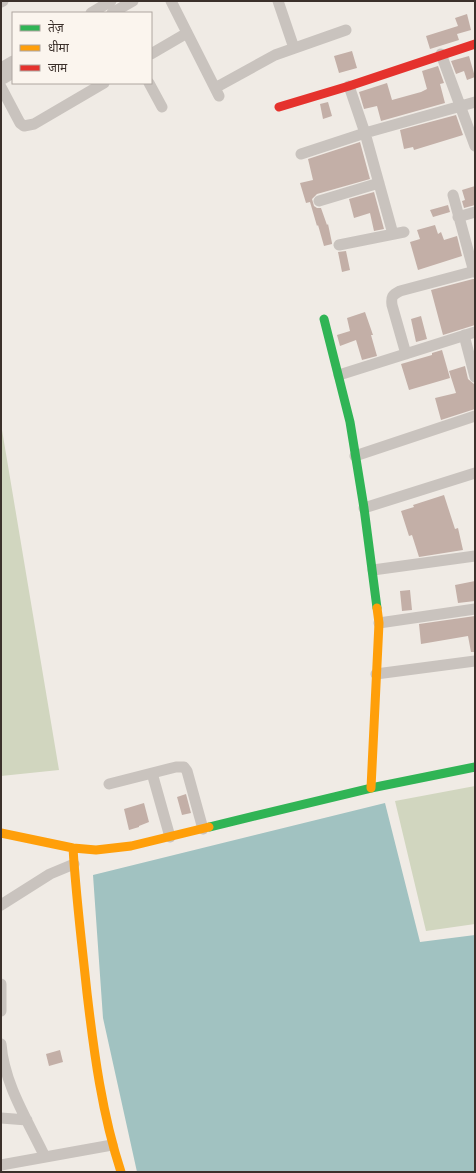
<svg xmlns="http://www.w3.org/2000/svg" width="476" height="1173" viewBox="0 0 476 1173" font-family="'Alegreya Sans','Noto Sans Devanagari',sans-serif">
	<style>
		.green { fill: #d1d6bf }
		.water { fill: #a1c2c1 }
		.building { fill: #c3afa7 }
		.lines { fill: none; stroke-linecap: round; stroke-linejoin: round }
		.street { stroke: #c9c3be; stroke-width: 11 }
		.fast { stroke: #30b455; stroke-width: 9 }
		.slow { stroke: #ff9f0a; stroke-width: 9 }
		.jam { stroke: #e5322d; stroke-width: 9 }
	</style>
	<rect width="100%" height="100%" fill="#f0ebe5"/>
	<path class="green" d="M1,424L59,770L1,776Z
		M475,786V924L426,931L395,801Z"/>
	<path class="water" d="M385,803L420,942L475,935V1172H137L103,1018L93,875Z"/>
	<path class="building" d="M467,14L471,30L457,34L459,40L430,49L426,36L458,26L455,18Z
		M352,51L357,68L339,73L334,56Z
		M469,56L475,77L467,80L464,71L456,74L451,61Z
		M438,66L444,83L440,84L445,103L381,121L377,106L364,109L359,92L387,83L392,100L421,92L427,89L422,71Z
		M328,102L332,116L323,119L320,104Z
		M456,115L463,135L414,150L413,147L404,149L400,130Z
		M360,142L370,179L317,194L312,199L314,206L317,208H321L327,225L328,224L332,243V244L324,246L318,225L317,226L310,202L306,203L300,183L313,180L308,159Z
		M475,186V205L464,208L462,201L465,200L462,190Z
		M374,192L384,229L374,231L370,213L354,218L349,199Z
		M448,205L450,212L433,217L430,210Z
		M435,225L438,234L441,232L444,240L457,236L462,256L418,270L410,242L420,239L417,230Z
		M346,251L350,270L342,272L338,252Z
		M473,279H475V325L443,335L431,290Z
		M365,312L373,335H371L377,356L362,360L356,340L340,346L337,335L350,331L347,318Z
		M421,316L427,339L416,342L411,319Z
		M442,350L450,378L409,390L401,364L432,355V353Z
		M465,366L468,379L474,384L475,388V409L441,420L435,398L456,393L449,371Z
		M444,495L455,529L458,528L463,550L419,557L412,535L409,536L401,511L414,507L413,505Z
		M475,581V601L458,603L455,585Z
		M410,590L412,610L402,611L400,591Z
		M475,616V652H471L468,636L421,644L419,624Z
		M186,794L191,813L182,815L177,797Z
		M144,803L149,822L139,826V827L129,830L124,809Z
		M60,1050L63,1062L49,1066L46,1054Z"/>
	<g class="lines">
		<path class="street" d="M171,1L219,96
			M278,1L294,48
			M1,2L3,1
			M91,13L111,1
			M112,13L133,1
			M151,54L187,33
			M441,54L475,146
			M1,68L13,61
			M1,80L13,73
			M149,83L162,107
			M349,86L365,133L393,234
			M1,87L20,123L24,126L34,124L104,83
			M215,88L275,55L346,30
			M301,154L365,133L475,102
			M453,195L474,272
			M319,201L379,183
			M458,217L475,212
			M339,245L404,232
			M464,335L475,377
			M406,354L392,305C391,297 392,295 400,291L475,271
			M339,375L475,332
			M355,456L475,416
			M364,508L475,473
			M373,570L475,556
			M379,623L475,609
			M376,674L475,661
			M152,773L170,837
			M109,784L176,767H184L187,771L203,829
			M1,905L50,874L74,864
			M1,984V1011
			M1,1044C4,1084 28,1121 45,1157
			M1,1118L27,1120
			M1,1165L112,1145"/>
		<path class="fast" d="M324,319L350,422L364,508L377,608
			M209,827L371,788L475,767"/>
		<path class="slow" d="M371,788L379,623L377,608
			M1,833L73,848L96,850L131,846L209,827
			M73,848C76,897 82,945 87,993C94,1053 102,1114 121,1172"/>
		<path class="jam" d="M279,107L349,86L475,44"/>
	</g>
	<rect width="476" height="1173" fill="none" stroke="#3b302b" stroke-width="4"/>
	<rect x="12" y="12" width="140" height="72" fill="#fbf5ee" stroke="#aea6a0"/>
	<rect x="20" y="25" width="20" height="6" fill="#30b455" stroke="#aea6a0"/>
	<text x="48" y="32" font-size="12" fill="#3b302b">तेज़</text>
	<rect x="20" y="45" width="20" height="6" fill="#ff9f0a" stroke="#aea6a0"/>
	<text x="48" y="52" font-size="12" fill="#3b302b">धीमा</text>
	<rect x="20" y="65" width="20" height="6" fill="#e5322d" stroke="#aea6a0"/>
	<text x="48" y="72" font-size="12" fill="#3b302b">जाम</text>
</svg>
